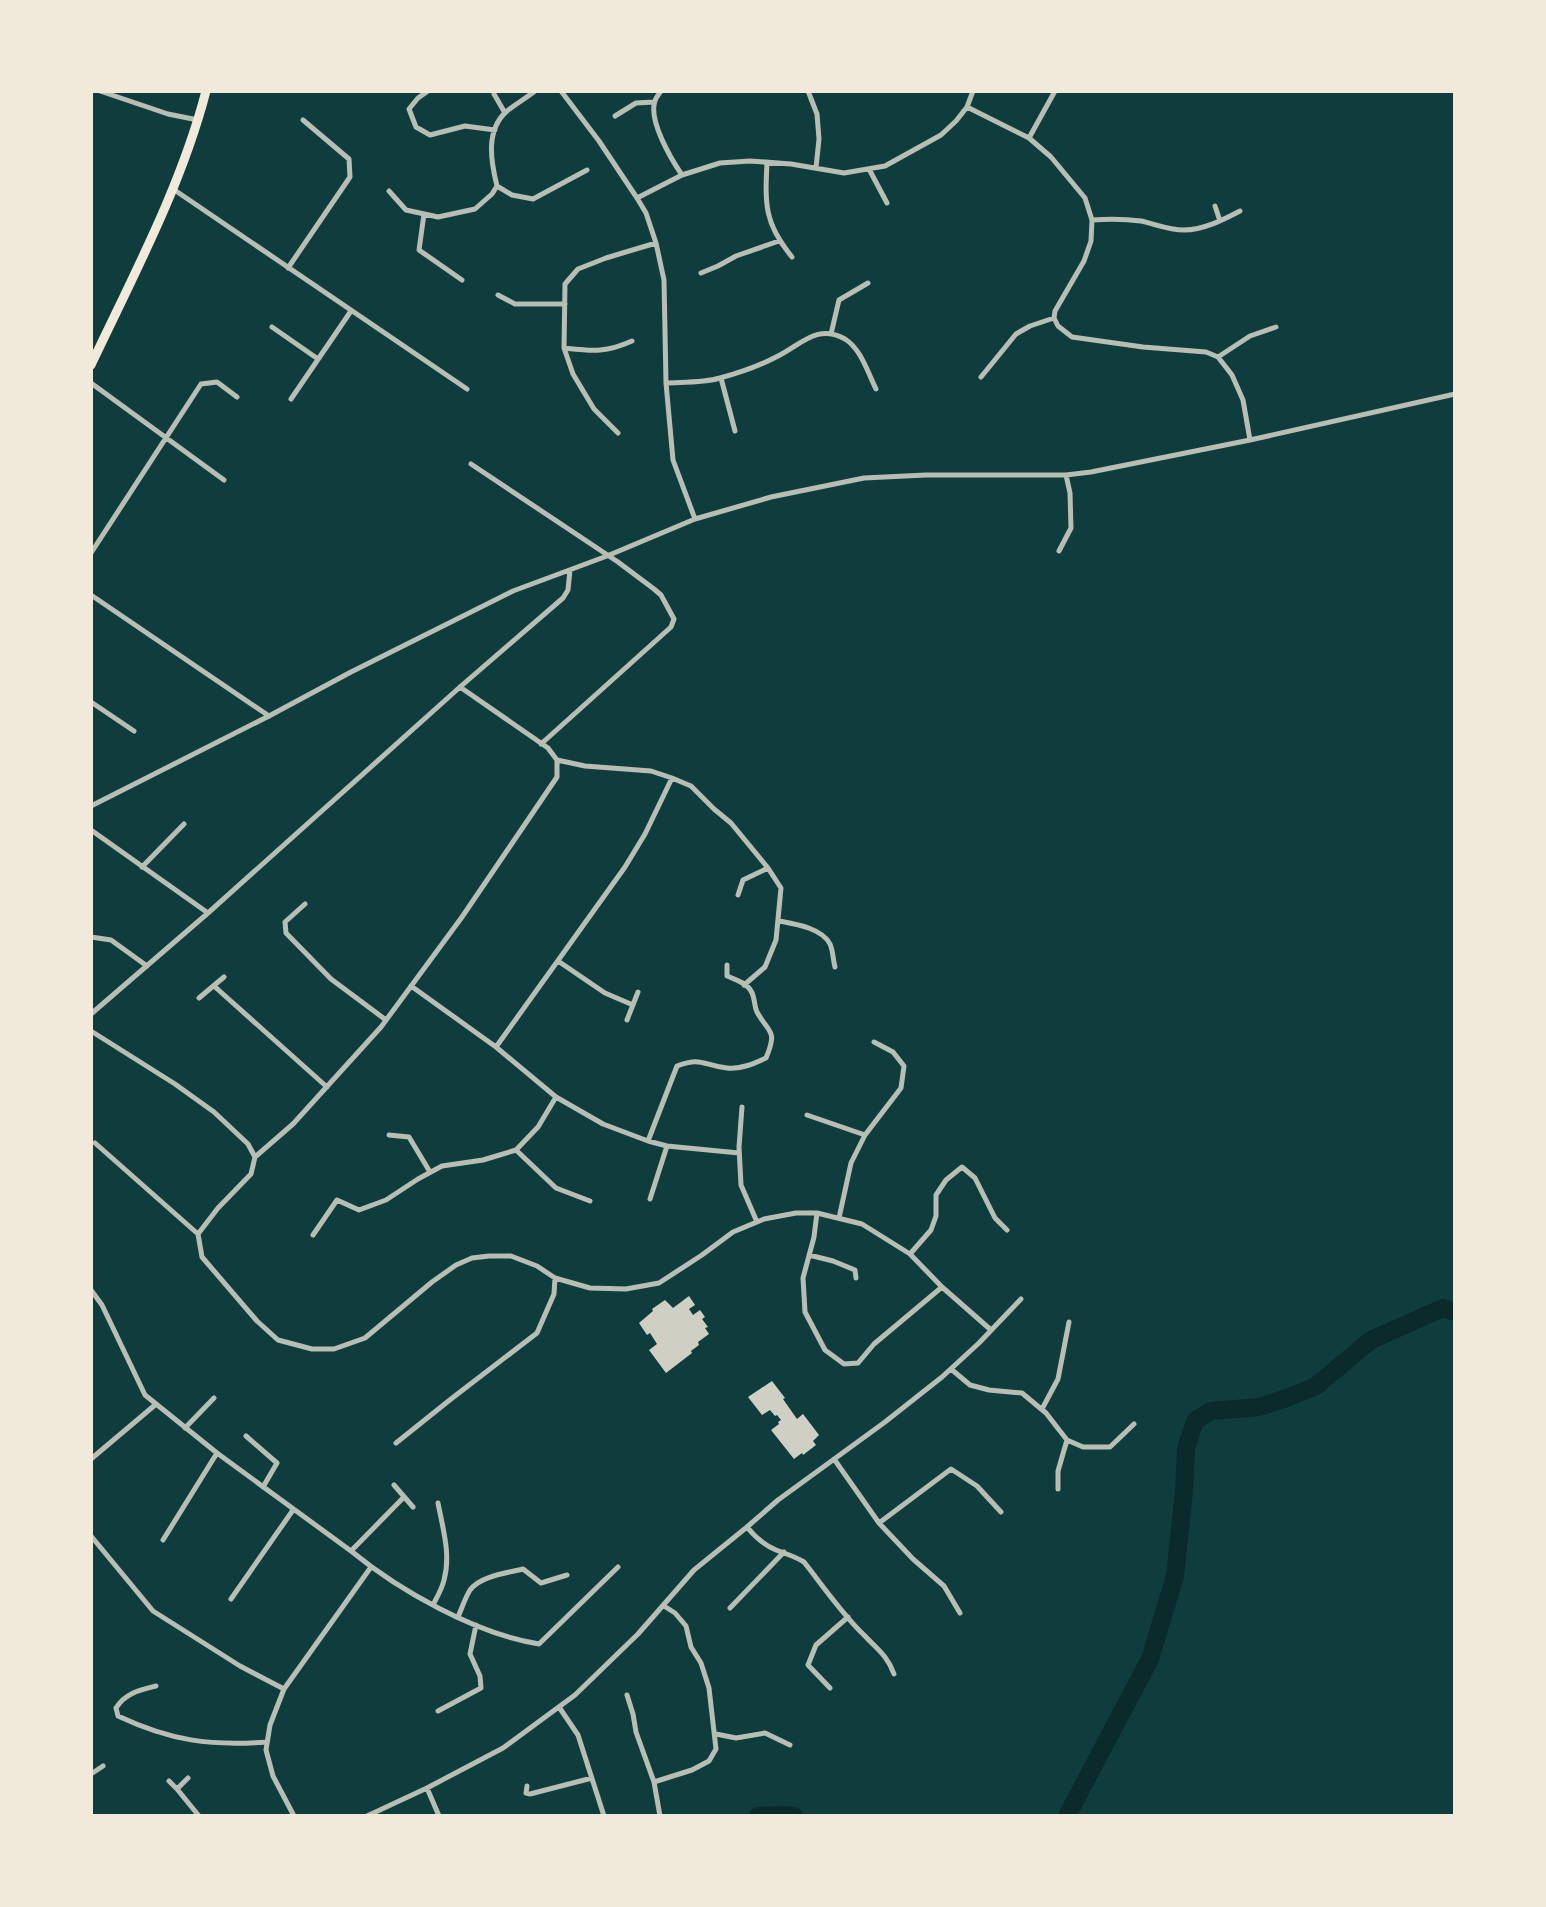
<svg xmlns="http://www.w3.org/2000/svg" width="1546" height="1907" viewBox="0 0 1546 1907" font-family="'Libre Baskerville',serif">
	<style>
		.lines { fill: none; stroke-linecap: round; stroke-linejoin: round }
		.river { stroke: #0a2a2b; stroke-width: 18 }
		.building { fill: #cfcfc3 }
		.minor { stroke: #b8beb3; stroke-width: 5 }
		.primary { stroke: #f1e9da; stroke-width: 9 }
	</style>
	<rect width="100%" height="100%" fill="#0f3d3e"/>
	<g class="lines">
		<path class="river" d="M758,1816L785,1815L794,1816
			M1067,1816L1150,1659L1175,1576L1184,1491L1186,1448L1195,1421L1211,1411L1259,1407L1287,1398L1316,1386L1371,1340L1443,1308L1455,1312"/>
	</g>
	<path class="building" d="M689,1296L695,1305L689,1309L693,1315L700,1310L705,1317L702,1319L708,1327L705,1328L709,1334L698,1342L699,1345L691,1351L692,1353L666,1373L649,1350L657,1344L650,1333L647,1335L639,1323L653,1311L652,1309L665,1300L673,1308Z
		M772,1381L785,1398L783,1399L797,1419L803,1414L819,1435L813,1441L816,1445L803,1455L802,1453L794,1459L771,1430L779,1424L778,1422L781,1420L777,1415L775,1416L770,1410L762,1415L748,1397Z"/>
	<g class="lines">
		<path class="minor" d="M100,91L168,114L198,120
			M428,91L418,98L409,109L416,127L430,135L465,126L495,130
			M561,91L599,141L637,198L646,213L656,243L664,280L666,383L673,460L695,519
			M661,91C659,94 656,97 655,101C648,120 671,159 682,175
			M808,91L817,114L819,139L816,168
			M494,94L505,113
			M967,107L1029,138L1051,157L1085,198L1092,220L1091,241L1084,261L1055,311L1054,318L1058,326L1072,337L1143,347L1206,352L1218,357L1232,375L1243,400L1250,440
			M615,116L636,103L654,102
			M1029,138L1055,91
			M767,162C765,204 764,223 792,257
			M869,169L887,203
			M497,186L512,195L533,199L587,170
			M173,189L467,389
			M389,191L406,210L438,217L475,209L492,194L497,186C491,162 485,130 507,111C516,104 526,98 535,91
			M637,198L682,175L720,163L750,161L791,164L844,173L885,166L941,135L956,121L967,107L973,91
			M1215,206L1220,221
			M424,214L419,250L462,280
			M1092,220C1108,219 1125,219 1141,221C1155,224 1169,230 1184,230C1203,230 1223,220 1240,211
			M288,268L350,177L349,159L303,120
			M701,273L718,266L736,256L779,241
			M498,295L515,304H565
			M272,327L318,359
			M831,334L839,300L868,283
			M564,348C593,351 605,353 632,341
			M1218,357L1250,336L1276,327
			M981,377L1016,334L1030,326L1054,318
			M721,378L735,431
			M91,383L224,480
			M666,383C684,382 703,383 720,378C739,373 759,366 776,357C800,346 816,323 845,339C861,349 868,373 876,389
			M291,399L351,311
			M618,433L594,409L573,374L564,348L565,284L578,269L606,258L656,243
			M471,464L618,562L654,589L661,595L674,619L671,627L541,744
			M1059,551L1071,528L1070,493L1066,475
			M91,553L201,384L217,382L237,397
			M91,595L269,716
			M460,687L548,748L557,760V777L462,917L381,1027L293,1124L255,1157L251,1174L218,1208L198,1234L202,1257L257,1321L278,1340L312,1349H334L365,1338L432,1282L456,1265L472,1258L489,1256H511L537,1266L555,1278L590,1288L626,1289L659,1283L702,1255L733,1232L764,1219L796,1213H817L862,1224L910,1254L942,1287L991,1330
			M91,702L134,731
			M557,760L585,766L651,771L672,778L691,786L714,809L731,823L768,868L781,888L776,940L765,967L744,985
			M91,806L269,716L351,672L513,591L607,556L695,519L771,497L864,478L926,475H1066L1091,472L1250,440L1455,394
			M91,830L208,913
			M142,867L184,824
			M738,895L743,880L768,868
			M305,904L285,922L286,933L331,979L386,1020
			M779,921C795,924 822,928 830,944C833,950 833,960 835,967
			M91,937L111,940L147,966
			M558,961L605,993L633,1005
			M214,986L327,1087
			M411,986L496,1047L556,1097L603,1124L648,1141L667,1146L739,1153
			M199,998L224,977
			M91,1014L208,913L460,687L563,598L568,590L570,570
			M627,1020L638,992
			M91,1031L175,1084L214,1112L248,1144L255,1157
			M496,1047L625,867L645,834L672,778
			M742,1107L739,1147L741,1185L757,1222
			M807,1115L865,1135
			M389,1135L409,1137L430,1172
			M648,1141L677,1066C702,1056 704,1066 727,1068C740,1070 755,1063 766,1058C778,1029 769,1034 757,1012C754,1006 755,997 751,991C747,983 734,979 727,976V965
			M95,1143L198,1234
			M516,1150L556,1188L590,1201
			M650,1199L667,1146
			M817,1213L814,1237L803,1278L805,1312L825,1350L844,1364L858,1363L874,1344L942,1287
			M839,1218L851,1163L865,1135L901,1088L904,1066L893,1052L874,1042
			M313,1235L337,1200L359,1210L386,1200L418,1179L442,1166L483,1160L516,1150L538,1127L556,1097
			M910,1254L931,1230L936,1216V1195L946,1180L962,1167L975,1178L995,1218L1007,1230
			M809,1255L833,1261L855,1270L856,1278
			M91,1290L102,1305L145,1395L217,1453L351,1551C400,1591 476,1634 539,1644L618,1567
			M951,1369L970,1385L989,1390L1022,1393L1046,1413L1067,1440L1083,1447H1110L1134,1424
			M1042,1409L1058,1379L1069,1322
			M185,1428L214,1398
			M246,1436L277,1463L263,1487
			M396,1443L451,1399L537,1333L554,1294L555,1278
			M91,1459L155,1405
			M834,1459L879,1523L913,1559L944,1586L960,1613
			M394,1485L413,1507
			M1058,1489V1471L1067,1440
			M879,1523L951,1469L977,1486L1001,1512
			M747,1527C755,1537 764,1545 776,1550C786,1554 794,1556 804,1562C823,1586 842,1614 864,1635C877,1649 887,1655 894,1674
			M91,1536L153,1611L240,1666L284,1689
			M163,1540L217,1453
			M351,1551L404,1497
			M231,1599L293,1510
			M433,1605C437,1597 442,1589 444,1580C451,1555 443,1529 438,1503
			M730,1608L784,1552
			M458,1617C462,1608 465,1598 470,1590C480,1576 507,1573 523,1569L541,1583L567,1575
			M156,1686C140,1690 125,1693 116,1708L118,1716C171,1741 210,1746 267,1742
			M830,1688L808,1665L816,1645L848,1617
			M627,1695L633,1714L636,1732L654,1782L660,1816
			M559,1707L578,1735L604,1816
			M438,1711L481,1688L480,1676L470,1654L476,1625
			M716,1734L736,1738L765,1733L790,1745
			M91,1774L103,1766
			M188,1778L177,1789L199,1816
			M169,1781L177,1789
			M654,1782L692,1770L709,1761L716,1749L709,1688L701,1663L691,1647L686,1626L675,1613L664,1606
			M527,1786L526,1793L530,1794L592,1778
			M427,1788L439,1816
			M294,1816L273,1776L266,1750L270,1725L284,1689L371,1567
			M367,1816L427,1788L503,1748L575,1695L638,1634L694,1570L747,1527L778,1500L885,1422L942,1377L979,1343L1021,1299"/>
		<path class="primary" d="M91,365C133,276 181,187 206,91"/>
	</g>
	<rect width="1546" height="1907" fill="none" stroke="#f1e9da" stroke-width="186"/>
</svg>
